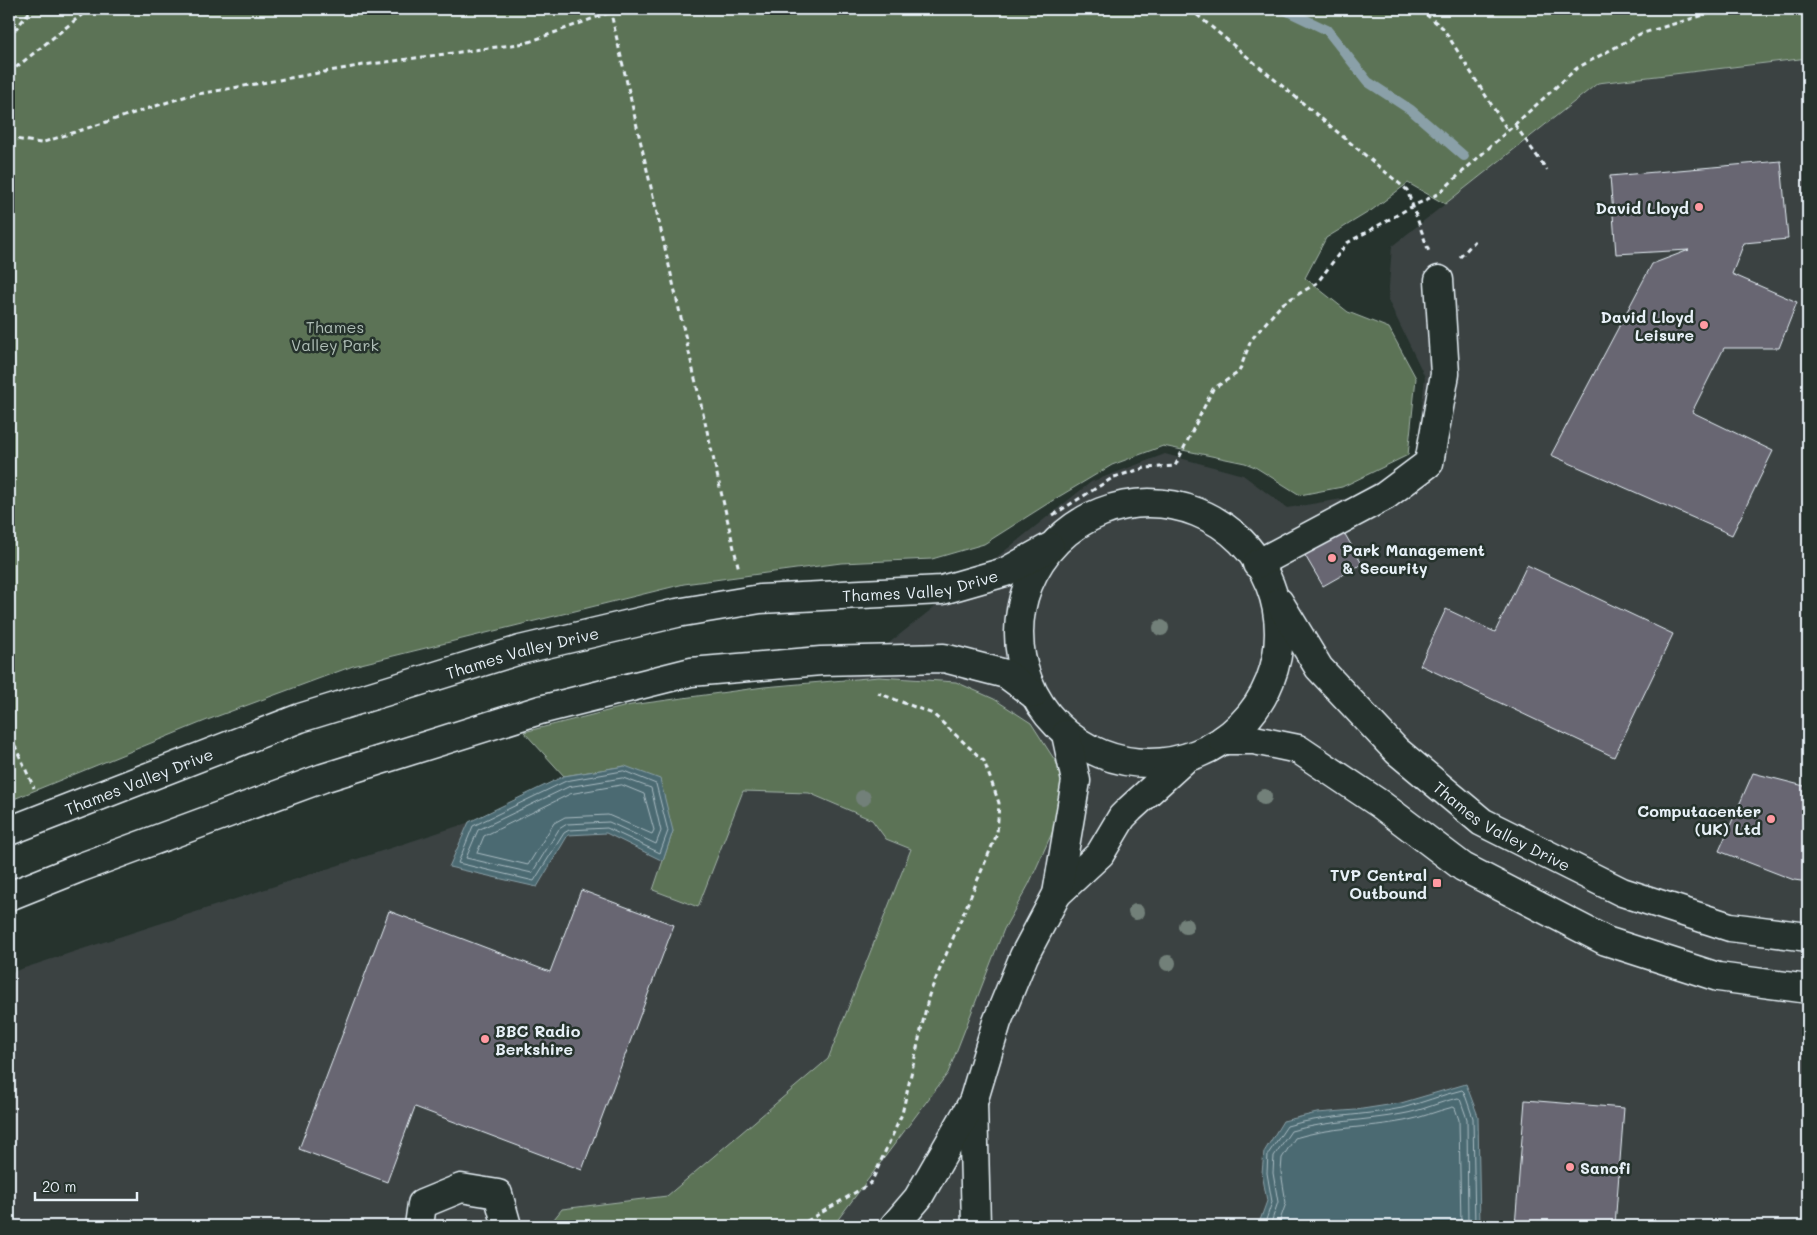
<svg xmlns="http://www.w3.org/2000/svg" width="1817" height="1235" viewBox="0 0 1817 1235" font-family="Mali,sans-serif">
	<style>
		.built { fill: #3a4242 }
		.green { fill: #5c7357; stroke: #a2b2a8 }
		.water { fill: #4b6a72; stroke: #8aa0a8 }
		.lines { fill: none; stroke-linecap: round; stroke-linejoin: round }
		.shore { stroke: #a9bbc2; stroke-width: 1 }
		.stream { stroke: #8aa0a8; stroke-width: 10 }
		.building { fill: #686672; stroke: #e8f1f8 }
		.minor-casing { stroke: #e8f1f8; stroke-width: 31 }
		.path { stroke: #e8f1f8; stroke-width: 3; stroke-dasharray: 5 4; stroke-linecap: butt }
		.minor { stroke: #26332d; stroke-width: 28 }
		.tree { fill: #728079 }
		.poi-dot { fill: #ff9aa2; stroke: #26332d; stroke-width: 2 }
		.labels { text-anchor: middle; dominant-baseline: central; stroke-width: 5; stroke-linejoin: round; paint-order: stroke }
		.poi-label { font-size: 16px; font-weight: bold; fill: #e8f1f8; stroke: #26332d; text-anchor: end }
		.park-label { font-size: 16px; fill: #b0bfb8; stroke: #26332d }
		.street-label { font-size: 16px; fill: #e8f1f8; stroke: #26332d }
	</style>
	<rect width="100%" height="100%" fill="#26332d"/>
	<filter id="ink" filterUnits="userSpaceOnUse"><feTurbulence type="fractalNoise" baseFrequency=".02" numOctaves="2"/><feDisplacementMap in="SourceGraphic" scale="10" xChannelSelector="R" yChannelSelector="G"/><feConvolveMatrix kernelMatrix="1 2 1 2 8 2 1 2 1" color-interpolation-filters="sRGB"/></filter>
	<g filter="url(#ink)">
		<path class="built" d="M1808,58V1226H9V973L800,714L1091,482L1165,454L1243,475L1287,508L1348,498L1416,459L1425,377L1388,300L1392,246L1598,83Z"/>
		<path class="green" d="M9,9H1808V58L1598,83L1445,204L1408,183L1372,210L1326,238L1305,278L1348,312L1389,328L1416,378L1408,455L1342,487L1300,495L1255,467L1245,463L1163,446L1112,465L1055,499L984,544L932,559L841,563L684,584L353,666L210,719L9,801Z
			M879,677L956,682L994,699L1031,723L1065,776L1061,813L1029,884L1004,929L948,1073L833,1226H550V1224L562,1209L667,1196L828,1059L911,849L886,839L872,820L809,793L743,791L698,907L653,890L673,831L625,766L564,776L524,732L631,705L764,687Z"/>
		<path class="water" d="M625,766L660,779L673,831L663,861L606,833L568,835L537,887L449,867L469,822L564,776Z
			M1466,1084L1478,1116L1480,1226H1258L1267,1201L1262,1173L1264,1152L1283,1121L1317,1113L1356,1110L1401,1103Z"/>
		<g class="lines">
			<path class="shore" d="M624,771L656,784L668,831L660,853L607,828L569,830L564,833L534,881L458,863L473,826L566,781Z
				M623,778L651,788L661,831L656,844L609,822L567,824L559,829L532,873L466,858L478,830L568,787Z
				M622,785L644,794L654,830L652,834L608,815L565,817L554,823L528,865L477,853L484,836L570,794Z
				M1264,1226L1272,1202L1267,1173L1268,1154L1287,1126C1324,1115 1364,1116 1402,1108C1422,1103 1441,1095 1462,1090L1464,1092L1473,1118L1475,1226
				M1270,1226L1278,1202L1273,1173L1274,1156L1291,1131C1327,1121 1365,1121 1402,1114C1421,1111 1439,1102 1458,1098L1460,1099L1467,1119L1468,1226
				M1278,1226L1286,1203L1281,1172L1282,1158L1295,1138C1330,1127 1368,1128 1404,1121C1421,1118 1436,1111 1453,1107L1455,1108L1459,1120L1461,1226"/>
			<path class="stream" d="M1283,9L1327,30L1368,82L1411,110L1464,156"/>
		</g>
		<path class="building" d="M1781,161L1788,239L1744,243L1732,274L1797,302L1779,348H1724L1692,412L1773,451L1732,535L1551,455L1652,264L1689,250L1616,254L1610,176Z
			M1342,529L1362,564L1323,586L1303,552Z
			M1527,565L1673,634L1614,757L1420,665L1446,609L1495,632Z
			M1753,773L1808,787V882L1794,880L1719,851Z
			M581,890L674,925L582,1170L415,1107L387,1182L299,1149L389,911L550,972Z
			M1525,1100L1624,1108L1615,1226H1515Z"/>
		<g class="lines">
			<defs>
				<g id="minor">
					<circle cx="1149" cy="633" r="130"/>
					<path d="M1257,564L1385,496L1429,463L1445,374L1439,280"/>
					<path id="s1" d="M1279,602L1319,668L1397,751L1482,822L1622,892L1730,927L1808,937"/>
					<path d="M1223,740H1254L1298,749L1380,804L1463,867L1606,941L1718,977L1808,989"/>
					<path id="s2" d="M9,831L300,718L520,650L677,613L760,599L942,590L1005,572L1050,547"/>
					<path d="M1057,894L1100,854L1122,817L1130,809L1186,758"/>
					<path d="M9,896L79,868L323,778L540,710L691,672L821,661L944,658L1006,674L1033,694"/>
					<path d="M973,1102L976,1226"/>
					<path d="M419,1226L422,1204L461,1188L498,1194L507,1226"/>
					<path d="M894,1226L918,1198L973,1102L997,1022L1024,956L1057,894L1076,781L1066,734"/>
				</g>
			</defs>
			<use href="#minor" class="minor-casing"/>
			<path class="path" d="M610,9L739,570
				M1190,9L1407,190L1429,252
				M1419,9L1443,28L1508,131
				M9,37L32,9
				M9,73L89,9
				M1515,125L1547,170
				M9,138L41,143L187,96L364,65L526,43L619,9
				M1460,257L1475,241
				M1053,515L1114,477L1145,468L1175,466L1213,389L1239,372L1251,340L1282,304L1317,283L1347,243L1413,206L1438,194L1577,68L1640,34L1724,9
				M9,738L15,746L34,788
				M799,1226L871,1183L902,1114L929,995L997,834L999,803L984,761L933,714L878,693"/>
			<use href="#minor" class="minor"/>
		</g>
		<g class="tree">
			<circle cx="1161" cy="628" r="8"/>
			<circle cx="1264" cy="797" r="8"/>
			<circle cx="863" cy="798" r="8"/>
			<circle cx="1136" cy="912" r="8"/>
			<circle cx="1186" cy="926" r="8"/>
			<circle cx="1168" cy="963" r="8"/>
		</g>
	</g>
	<g class="poi-dot">
		<circle cx="1699" cy="207" r="5"/>
		<circle cx="1704" cy="325" r="5"/>
		<circle cx="1332" cy="558" r="5"/>
		<circle cx="1771" cy="819" r="5"/>
		<rect x="1432" y="878" width="10" height="10" rx="2.5"/>
		<circle cx="485" cy="1039" r="5"/>
		<circle cx="1570" cy="1167" r="5"/>
	</g>
	<g class="labels">
		<g class="poi-label">
			<text x="1689" y="207">David Lloyd</text>
			<text x="1694" y="316">David Lloyd<tspan x="1694" dy="18">Leisure</tspan></text>
			<text x="1342" y="549" text-anchor="start">Park Management<tspan x="1342" dy="18">&amp; Security</tspan></text>
			<text x="1761" y="810">Computacenter<tspan x="1761" dy="18">(UK) Ltd</tspan></text>
			<text x="1427" y="874">TVP Central<tspan x="1427" dy="18">Outbound</tspan></text>
			<text x="495" y="1030" text-anchor="start">BBC Radio<tspan x="495" dy="18">Berkshire</tspan></text>
			<text x="1580" y="1167" text-anchor="start">Sanofi</text>
		</g>
		<g class="park-label">
			<text x="335" y="326">Thames<tspan x="335" dy="18">Valley Park</tspan></text>
		</g>
		<g class="street-label">
			<text stroke="none"><textPath href="#s2" startOffset="949">Thames Valley Drive</textPath></text>
			<text stroke="none"><textPath href="#s2" startOffset="544">Thames Valley Drive</textPath></text>
			<text stroke="none"><textPath href="#s2" startOffset="139">Thames Valley Drive</textPath></text>
			<text stroke="none"><textPath href="#s1" startOffset="321">Thames Valley Drive</textPath></text>
		</g>
	</g>
	<rect width="1817" height="1235" fill="none" stroke="#26332d" stroke-width="30"/>
	<rect x="15" y="15" width="1787" height="1205" fill="none" stroke="#e8f1f8" stroke-width="2" filter="url(#ink)"/>
	<path d="M35 1192v8h102v-8" fill="none" stroke="#e8f1f8" stroke-width="2.5"/>
	<text x="42" y="1192" font-size="15" fill="#e8f1f8" stroke="#26332d" stroke-width="4" paint-order="stroke">20 m</text>
</svg>
